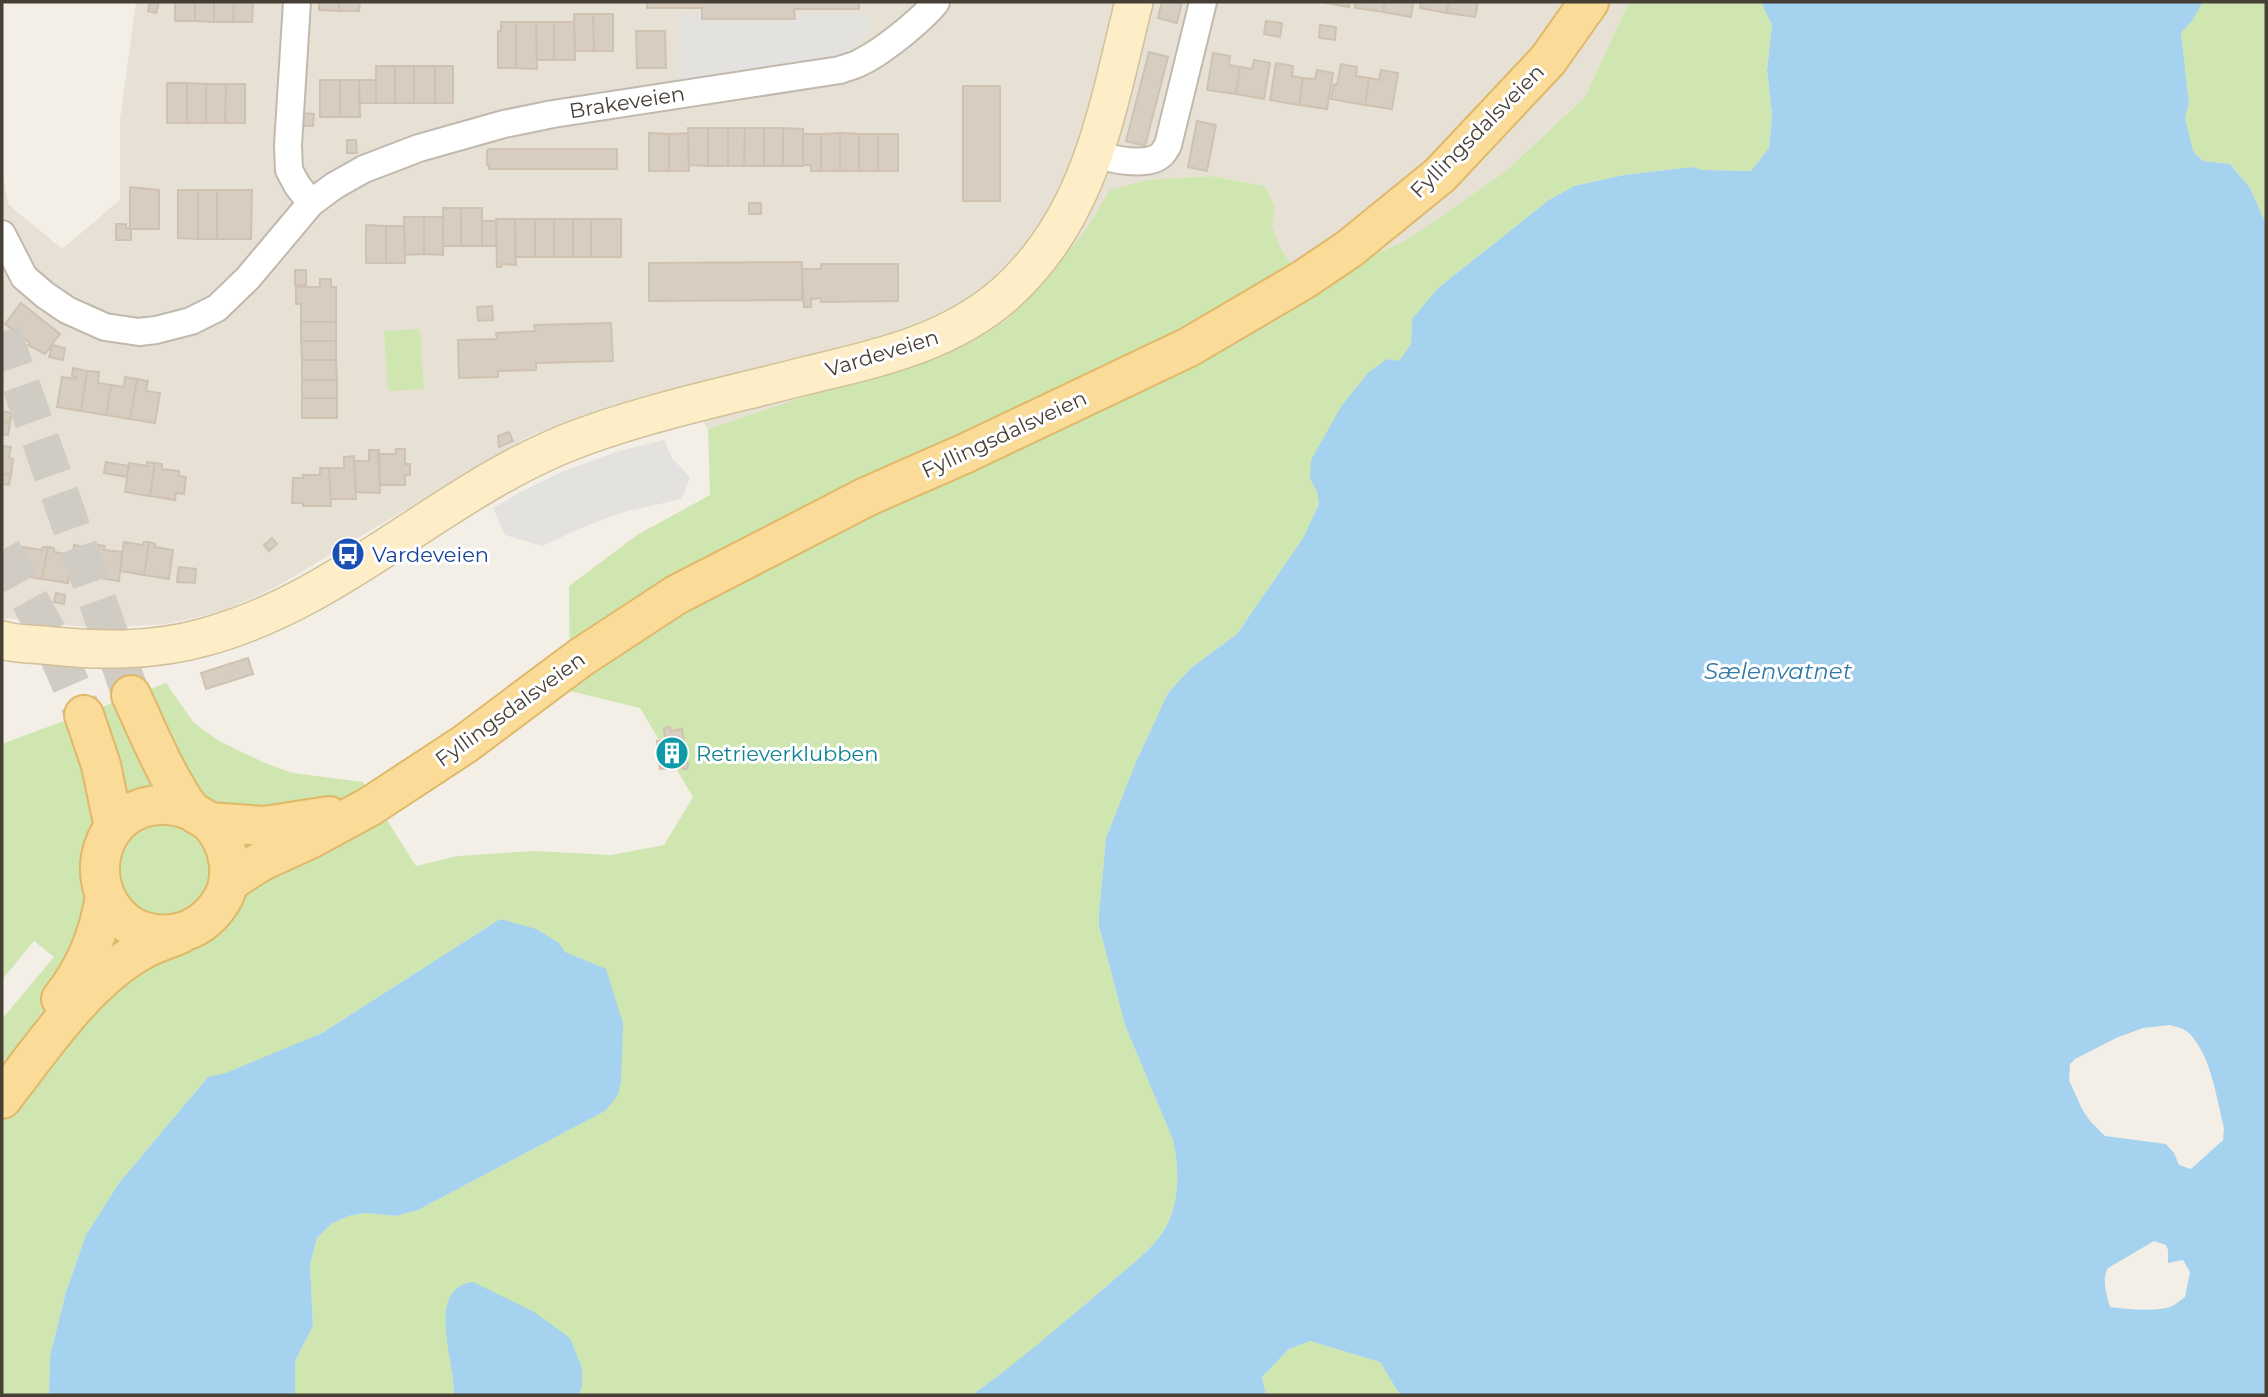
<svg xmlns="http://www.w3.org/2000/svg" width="2268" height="1397" viewBox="0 0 2268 1397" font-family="Montserrat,sans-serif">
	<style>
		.residential { fill: #e7e1d5 }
		.green { fill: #d0e6b1 }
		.parking { fill: #e4e2df }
		.water { fill: #a5d2ee; fill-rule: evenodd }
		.building { fill: #d7cdc0; stroke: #cfc2b0; stroke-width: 2 }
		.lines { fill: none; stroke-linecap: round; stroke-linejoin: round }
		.primary-tunnel { stroke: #d0ccc4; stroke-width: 38; stroke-dasharray: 38 19; stroke-linecap: butt }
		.street-casing { stroke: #c1b9ad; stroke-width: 30 }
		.secondary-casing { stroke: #d1c098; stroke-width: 40 }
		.primary-casing { stroke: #dfb868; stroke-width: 42 }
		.street { stroke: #fff; stroke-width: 26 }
		.secondary { stroke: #fdeec7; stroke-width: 37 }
		.primary { stroke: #fadb98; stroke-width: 38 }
		.labels { text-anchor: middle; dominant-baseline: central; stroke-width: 6; stroke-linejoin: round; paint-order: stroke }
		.street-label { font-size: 21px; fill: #463f36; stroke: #fff }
		.transit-label { font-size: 21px; fill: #164399; stroke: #fff; text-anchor: start }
		.culture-label { font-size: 21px; fill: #0d838f; stroke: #fff; text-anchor: start }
		.water-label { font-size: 23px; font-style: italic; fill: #3179a6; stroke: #fff }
	</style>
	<rect width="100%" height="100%" fill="#f3efe7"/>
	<path class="residential" d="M136,2H1629L1585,97L1506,171L1407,240L1323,276L1295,270L1280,247L1272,226L1275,207L1265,186L1211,176L1147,180L1111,190L1087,228L1033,293L1005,321L963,343L708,429L682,389L583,416L528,437L274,588L221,612L166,624L94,628L6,618L2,629V167L8,204L62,249L120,200V119Z"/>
	<path class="green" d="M1629,2H1761L1772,25L1767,71L1772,115L1769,148L1751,171L1703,170L1692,167L1624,175L1574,186L1549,200L1438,288L1412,319L1411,344L1399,362L1387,359C1341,393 1332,428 1310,479L1317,492L1319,504L1303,538L1237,634L1191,668L1168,693L1136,762L1106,838L1099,913V926L1125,1025L1173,1140C1180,1164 1180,1199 1168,1223C1155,1249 1126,1269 1105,1287C1062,1325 1019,1363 972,1395H579L582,1387L455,1390L454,1395H295V1361L313,1326L310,1265L317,1238L331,1224L348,1216L366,1213L396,1216L418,1210L605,1111L606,970L564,952L559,943L500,919L322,1033L226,1074L208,1077L119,1183L86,1235L66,1292L50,1356L49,1395H2V1019L54,957L34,941L2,980V744L166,683L194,723L219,741L267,764L293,773L363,782L416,866L458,856L534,851L611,855L664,845L693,797L640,708L570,691L569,586L637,535L710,495L708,429L963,343L1005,321L1033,293L1087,228L1110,190L1147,180L1211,176L1265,186L1275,207L1272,226L1280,247L1295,270L1323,276L1407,240L1506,171L1585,97Z
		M2203,2H2266V224L2250,188L2230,164L2203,161L2193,151L2185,117L2189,103L2181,33L2192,21Z
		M420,329L424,389L388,391L384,331Z
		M1310,1341L1380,1362L1400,1395H1266L1262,1377L1289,1349Z"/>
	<path class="parking" d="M869,14V32L841,59L676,93L678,15Z
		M664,440L672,458L690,477L682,499L627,511L588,525L542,546L505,535L493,508L522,491L564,471L616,452Z"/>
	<path class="water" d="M1761,2H2203L2192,21L2181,33L2189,103L2185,117L2193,151L2203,161L2230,164L2250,188L2266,224V1395H1400L1380,1362L1310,1341L1289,1349L1262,1377L1266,1395H972C1020,1361 1064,1322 1109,1284C1129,1266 1156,1248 1168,1223C1180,1199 1179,1165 1173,1140L1125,1025L1099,926V913L1106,838L1136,762L1168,693L1191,668L1237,634L1303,538L1319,504L1317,492L1310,479L1311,460L1342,405L1368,373L1387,359L1399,361L1411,344L1412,319L1438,288L1549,200L1574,186L1624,175L1692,167L1703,170L1751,171L1769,148L1772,115L1767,71L1772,25ZM2170,1025C2177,1027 2184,1028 2190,1034C2212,1058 2216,1097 2224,1128L2223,1140L2191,1169L2179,1165L2174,1153L2166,1144L2105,1136L2090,1121L2082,1109L2069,1080L2070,1064L2075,1059L2116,1038L2143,1028ZM2154,1241L2166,1245L2168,1250V1263L2183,1260L2190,1272L2185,1297C2180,1300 2176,1305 2170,1307C2155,1312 2126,1309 2110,1307C2107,1295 2101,1280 2108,1268Z
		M500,919L536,929L559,943L565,952L606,969L623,1023L621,1083L618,1095L605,1111L418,1210L396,1216L366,1213L348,1216L331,1224L317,1238L310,1265L313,1326L295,1361V1395H49L50,1356L66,1292L86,1235L119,1183L208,1077L226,1073L322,1033Z
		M473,1282L534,1312L570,1338L582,1368V1387L579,1395H454C456,1365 424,1288 473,1282Z"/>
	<path class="building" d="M150,2H159L156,13L148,11Z
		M175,2H195V21H175Z
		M195,2H214V22L195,21Z
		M214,2H234L233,22H214Z
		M234,2H253L252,22H233Z
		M319,2H339V11L319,10Z
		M339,2H360L359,11H339Z
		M647,2H859V9H794L795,19H702V8H647Z
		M1162,2H1182L1177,23L1158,18Z
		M1321,2H1350L1349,7Z
		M1355,2H1385L1383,12L1355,8Z
		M1385,2H1413L1411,17L1383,12Z
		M1421,2H1449L1447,13L1420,8Z
		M1449,2H1478L1475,17L1447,13Z
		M574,14H593L594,51H575Z
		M593,14H613V51H594Z
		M1266,21L1282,23L1280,37L1264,34Z
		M501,22H516V68H498V31H501Z
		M516,22H536L537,69L516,68Z
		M536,22H554V60H537Z
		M554,22H574L575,60H554Z
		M1320,25L1336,27L1335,40L1319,38Z
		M636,31H665L666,68H637Z
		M1149,52L1168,57L1145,146L1126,141Z
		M1213,53L1230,56L1229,65L1240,67L1236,94L1207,90Z
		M1254,60L1270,63L1264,99L1236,94L1240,67L1252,69Z
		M1276,63L1293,66L1292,76L1303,78L1299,105L1270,100Z
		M1341,64L1357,67L1356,76L1369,78L1365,105L1331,99L1334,84L1337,85Z
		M376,66H395V103H376Z
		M395,66H414V103H395Z
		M414,66H435V103H414Z
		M435,66H453V103H435Z
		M1317,70L1333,73L1327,109L1299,105L1303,78L1315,79Z
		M1381,70L1398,73L1392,109L1365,105L1369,78L1379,80Z
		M320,80H340V117H320Z
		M340,80H359L360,117H340Z
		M359,80H376V103H359Z
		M167,83H187V123H167Z
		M187,83L206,84V123H187Z
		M206,84H226L225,123H206Z
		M226,84H245V123H225Z
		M963,86H1000V201H963Z
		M303,113L314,114L313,126H302Z
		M1197,121L1216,125L1207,171L1188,167Z
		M688,128H708V166L689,165Z
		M708,128H728V166H708Z
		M728,128H745L744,166H728Z
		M745,128H764V166H744Z
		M764,128H783V166H764Z
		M783,128L803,129V166H783Z
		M649,133L669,134V171H649Z
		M688,133L689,171H669V134Z
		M840,133L859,134V171H840Z
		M840,133V171H821V134Z
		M803,134H821V171H811V165H803Z
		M859,134H878V171H859Z
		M878,134H898V171H878Z
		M347,140H356L357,153H347Z
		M489,149H617V169H489V164L487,165V151Z
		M130,187L159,190V229H131V240H116V224H126V228H130Z
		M178,190H198V239L178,238Z
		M198,190H217V239H198Z
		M217,190H252L251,239H217Z
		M749,203H761V214H749Z
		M443,208H461V246H443Z
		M461,208H482V246H461Z
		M404,217H424V254L405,255Z
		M424,217H443V255L424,254Z
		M496,219H515L516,265L501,264V267H497Z
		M515,219H535V257H515Z
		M535,219H554V257H535Z
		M554,219H573V257H554Z
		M573,219H591V257H573Z
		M591,219H621V257H591Z
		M482,221H496V246H482Z
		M366,225L386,226V263H366Z
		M386,226H404L405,263H386Z
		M802,262V300L649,301V263Z
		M821,264H898V301L821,302V298L811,299V307H804L802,269H821Z
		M295,270H306V285H295Z
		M320,279H331V287H336V322H301V304H296V287H320Z
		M21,303L60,334L45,354L28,345L30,343L5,324Z
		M492,306L493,320L478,321L477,307Z
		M301,322H336V341H301Z
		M611,323L613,361L536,363V370L498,371V377L459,378L458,340L497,339L496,333L535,331L534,325Z
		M301,341H336V360H302Z
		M52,345L65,348L63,360L49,357Z
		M302,360H336L337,380H302Z
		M73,368L87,371L81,411L57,407L62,377L75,379L76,377L72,376Z
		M87,371L99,372L98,383L111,385L106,415L81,411Z
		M125,377L137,379L130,419L106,415L111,385L124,387Z
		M137,379L148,381L146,391L160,393L155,423L130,419Z
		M302,380H337V398H302Z
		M302,398H337V418H302Z
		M2,411L12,413L10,423L2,422Z
		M2,422L10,423L8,435L2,434Z
		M509,432L513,441L499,447L498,436Z
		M2,446L11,447L9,458L13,459L11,475L2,473Z
		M396,449H405V464H410V475H405V485H380L378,454H396Z
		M369,450H379L380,493L356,492L354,461H369Z
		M354,456L356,499H331L329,468H344V457Z
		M106,462L129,466L127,477L104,473Z
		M147,462L155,463L150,496L125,492L129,463L147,466Z
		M155,463L162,464V469L179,471V476L186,477L184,494L176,493L175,500L150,496Z
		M320,468H329L331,506H303V503H292L293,478H303V475H320Z
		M2,473L11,475L9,485L2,484Z
		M272,538L277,544L269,551L264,545Z
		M124,542L143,545L144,542H149L144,575L120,571Z
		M149,542L155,544V547L173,550L169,579L144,575Z
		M93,544L99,545L94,577L70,573L74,545L92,548Z
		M99,545L105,546L104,550L122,552L119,581L94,577Z
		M23,547L42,550L43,547H48L42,579L18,575Z
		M48,547L54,548V552L72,555L68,583L42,579Z
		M179,567L196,569L195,583L177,582Z
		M56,593L65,595L64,604L54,602Z
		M248,658L253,674L206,689L201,673Z
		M670,727L671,731L682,729L688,766L687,769H683V767L660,769L657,741L665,739L664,728Z"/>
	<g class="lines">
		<path class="primary-tunnel" d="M2,332L131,695
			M2,550L51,639L84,715"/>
		<defs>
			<path id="street" d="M297,2L288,145L289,170L297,185L311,203
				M1095,154C1111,159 1148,168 1162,154C1164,152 1166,148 1168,145L1203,2
				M2,234L24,277L45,295L67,310L105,327L139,332L156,330L191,321L217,308L248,278L311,203L334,186L364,169L419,148L504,124L553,114L840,70C847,67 855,66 861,62C882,52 922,20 936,2"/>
			<path id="secondary" d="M2,640C15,644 30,644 44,645C98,651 152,652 205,637C346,599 449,484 585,436C657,410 731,395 804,376C875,359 948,344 1005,294C1092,216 1107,109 1134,2"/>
			<path id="primary" d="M131,695C145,725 158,758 175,786C180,795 186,806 193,812C199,816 206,819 211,824C230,845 236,879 220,903C210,918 196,929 178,933C159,937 138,933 123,920C80,882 100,808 159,805C171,804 180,807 191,810
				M84,715L101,765L114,828
				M209,822L264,826L329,816
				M229,882L260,862L310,839L369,807L465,744L580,658L676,595L866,497L966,453L1189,347L1303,280L1349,249L1440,175L1548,60L1589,2
				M61,999C86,968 99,935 105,896
				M2,1099C42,1048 86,980 144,949C155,943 168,939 180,934"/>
		</defs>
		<use href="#street" class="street-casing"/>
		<use href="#secondary" class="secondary-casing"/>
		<use href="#primary" class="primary-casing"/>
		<use href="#street" class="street"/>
		<use href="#secondary" class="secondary"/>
		<use href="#primary" class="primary"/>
	</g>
	<defs>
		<symbol id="bus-disc" viewBox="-11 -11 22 22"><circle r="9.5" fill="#1a4fb4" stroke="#fff"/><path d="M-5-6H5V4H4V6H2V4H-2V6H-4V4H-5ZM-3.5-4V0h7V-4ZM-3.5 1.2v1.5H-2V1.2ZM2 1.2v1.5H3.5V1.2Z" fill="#fff"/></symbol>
		<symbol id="building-disc" viewBox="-11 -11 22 22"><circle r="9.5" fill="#0f9aa8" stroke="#fff"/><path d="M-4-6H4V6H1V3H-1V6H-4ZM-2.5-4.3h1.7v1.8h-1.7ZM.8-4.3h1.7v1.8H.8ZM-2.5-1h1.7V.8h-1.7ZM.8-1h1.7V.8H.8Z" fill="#fff"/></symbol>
	</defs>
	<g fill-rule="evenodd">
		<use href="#bus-disc" x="329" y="535" width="38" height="38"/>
		<use href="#building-disc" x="653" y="734" width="38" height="38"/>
	</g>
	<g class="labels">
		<g class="street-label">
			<text transform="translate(627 102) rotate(-9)">Brakeveien</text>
			<text transform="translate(1477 131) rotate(-45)">Fyllingsdalsveien</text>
			<text transform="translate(882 353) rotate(-17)">Vardeveien</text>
			<text transform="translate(1004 434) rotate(-25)">Fyllingsdalsveien</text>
			<text transform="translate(510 709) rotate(-36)">Fyllingsdalsveien</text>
		</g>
		<g class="transit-label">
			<text x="372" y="554">Vardeveien</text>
		</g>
		<g class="culture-label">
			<text x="696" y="753">Retrieverklubben</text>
		</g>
		<g class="water-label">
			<text x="1778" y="671">Sælenvatnet</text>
		</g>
	</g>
	<rect width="2268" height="1397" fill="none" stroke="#463f36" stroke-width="7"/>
</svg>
